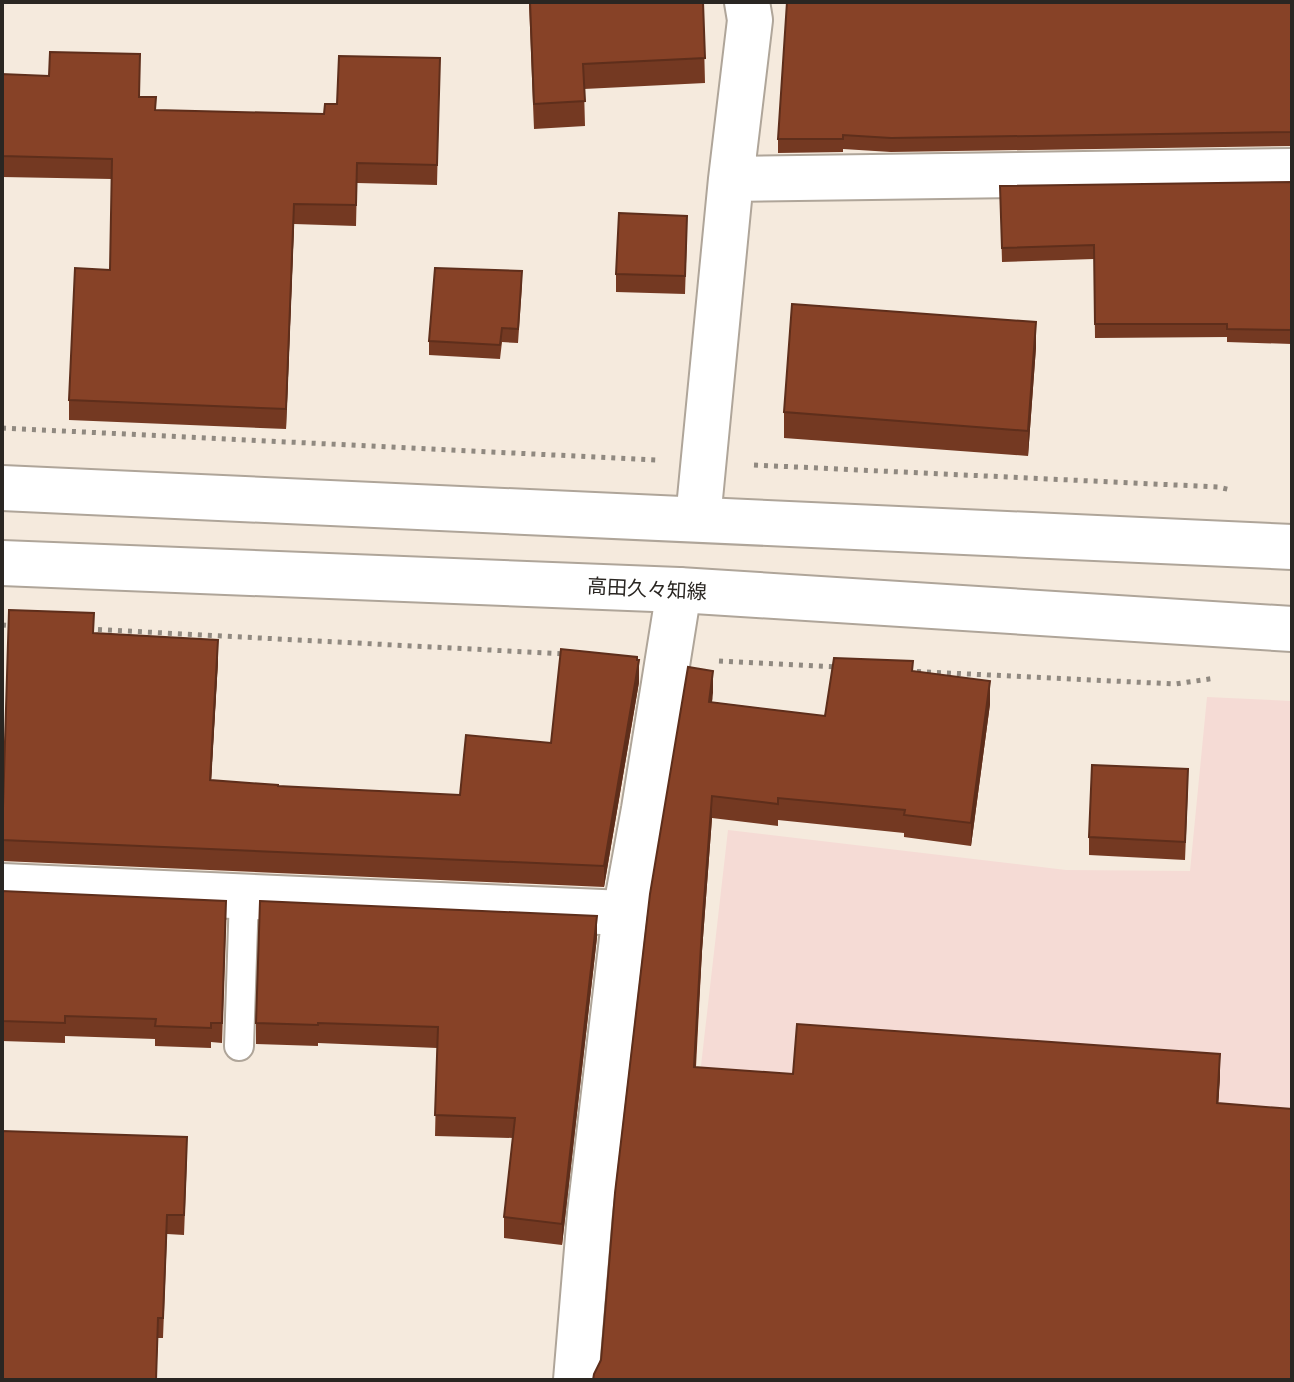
<svg xmlns="http://www.w3.org/2000/svg" width="1294" height="1382" viewBox="0 0 1294 1382" font-family="'Roboto Condensed','Noto Sans JP',sans-serif">
	<style>
		.industrial { fill: #f5dbd5 }
		.lines { fill: none; stroke-linecap: round; stroke-linejoin: round }
		.lane-casing { stroke: #afa599; stroke-width: 32 }
		.street-casing { stroke: #afa599; stroke-width: 48 }
		.secondary-casing { stroke: #afa599; stroke-width: 48 }
		.path { stroke: #908980; stroke-width: 5; stroke-dasharray: 4 6; stroke-linecap: butt }
		.lane { stroke: #fff; stroke-width: 28 }
		.street { stroke: #fff; stroke-width: 44 }
		.secondary { stroke: #fff; stroke-width: 44 }
		.wall { fill: #743922 }
		.shaded-wall { fill: #5e2e1b }
		.building { fill: #874227; stroke: #5e2e1b; stroke-width: 2 }
		.labels { text-anchor: middle; dominant-baseline: central; stroke-width: 8; stroke-linejoin: round; paint-order: stroke }
		.street-label { font-size: 20px; fill: #2a2622; stroke: #fff }
	</style>
	<rect width="100%" height="100%" fill="#f5eadd"/>
	<path class="industrial" d="M1207,697L1292,701V1380H665L728,830L1066,870L1190,871Z"/>
	<g class="lines">
		<defs>
			<path id="lane" d="M239,1046L244,896"/>
			<path id="street" d="M731,179L1292,171
				M698,519L731,179L750,20L747,2
				M2,886L625,913
				M576,1380L590,1213L625,913L644,809L679,590"/>
			<path id="secondary" d="M2,488L1292,547
				M2,563L679,590L1292,629"/>
		</defs>
		<use href="#lane" class="lane-casing"/>
		<use href="#street" class="street-casing"/>
		<use href="#secondary" class="secondary-casing"/>
		<path class="path" d="M2,428L656,460
			M754,465L1218,487L1231,490
			M2,625L14,626
			M88,629L566,654
			M719,661L837,667
			M907,671L1175,684L1216,678"/>
		<use href="#lane" class="lane"/>
		<use href="#street" class="street"/>
		<use href="#secondary" class="secondary"/>
	</g>
	<path class="wall" d="M529,2H703L705,83L584,89L585,126L534,129Z
		M1292,2V146L891,152L843,149V152L778,153V139Z
		M440,58L437,185L357,183L356,226L294,224L286,429L69,420V400L110,270L112,179L2,177V74L139,97L156,110L324,114L337,104Z
		M1292,182V344L1227,342V337L1095,338L1094,259L1002,262L1000,186Z
		M687,234L685,294L616,292V274Z
		M522,285L518,343L502,342L500,359L429,355V341Z
		M1036,347L1028,456L784,438V412Z
		M94,633L218,661L211,780L278,786L460,795L551,743L639,682L604,887L2,861V823Z
		M913,671L990,704L971,846L904,837V833L778,820V826L712,818L702,951L696,1067L793,1074L1220,1076L1218,1104L601,1360L713,693L712,702L825,716Z
		M1188,787L1185,860L1089,855V837Z
		M2,891L226,921L222,1043L211,1042V1048L155,1046V1039L65,1036V1043L2,1041Z
		M597,937L562,1245L504,1238V1217L513,1138L435,1136L437,1048L318,1043V1046L256,1044V1023Z
		M187,1157L184,1235L167,1234L163,1338H158L156,1380H2Z"/>
	<path class="shaded-wall" d="M294,204V224L286,429V409Z
		M1036,322V347L1028,456V431Z
		M218,640V661L210,802V780Z
		M639,660V682L604,887V866Z
		M713,671V693L709,724V702Z
		M990,681V704L971,846V823Z
		M712,796V818L702,951L694,1089V1067L702,928Z
		M597,916V937L562,1245V1224Z
		M1220,1054V1076L1217,1126V1103Z"/>
	<path class="building" d="M530,2H703L705,58L583,64L585,101L534,104Z
		M787,2H1292V132L891,138L843,135V139H778Z
		M50,52L140,54L139,97H156L155,110L324,114L325,104H337L339,56L440,58L437,165L357,163L356,205L294,204L286,409L69,400L75,268L110,270L112,159L2,156V74L49,76Z
		M1292,182V330L1227,329V324H1095L1094,245L1002,248L1000,186Z
		M619,213L687,216L685,276L616,274Z
		M435,268L522,271L518,329L502,328L500,345L429,341Z
		M792,304L1036,322L1028,431L784,412Z
		M9,610L94,613L93,633L218,640L210,780L278,785V786L460,795L466,735L551,743L561,649L637,657V660H639L604,866L2,840Z
		M834,658L913,661L912,671L990,681L971,823L904,815L905,810L778,798V804L712,796L702,928L694,1067L793,1074L797,1024L1220,1054L1217,1103L1292,1109V1380H593L594,1374L601,1360L615,1193L650,894L688,667L713,671L709,702L825,716Z
		M1092,765L1188,769L1185,842L1089,837Z
		M2,891L226,901L222,1023H211V1028L155,1026L156,1019L65,1016V1023L2,1021Z
		M260,901L597,916L562,1224L504,1217L515,1118L435,1115L438,1027L318,1023V1025L256,1023Z
		M2,1131L187,1137L184,1215H167L163,1318H158L156,1380H2Z"/>
	<g class="labels">
		<g class="street-label">
			<text transform="translate(647 589) rotate(3)">高田久々知線</text>
		</g>
	</g>
	<rect width="1294" height="1382" fill="none" stroke="#2a2622" stroke-width="8"/>
</svg>
